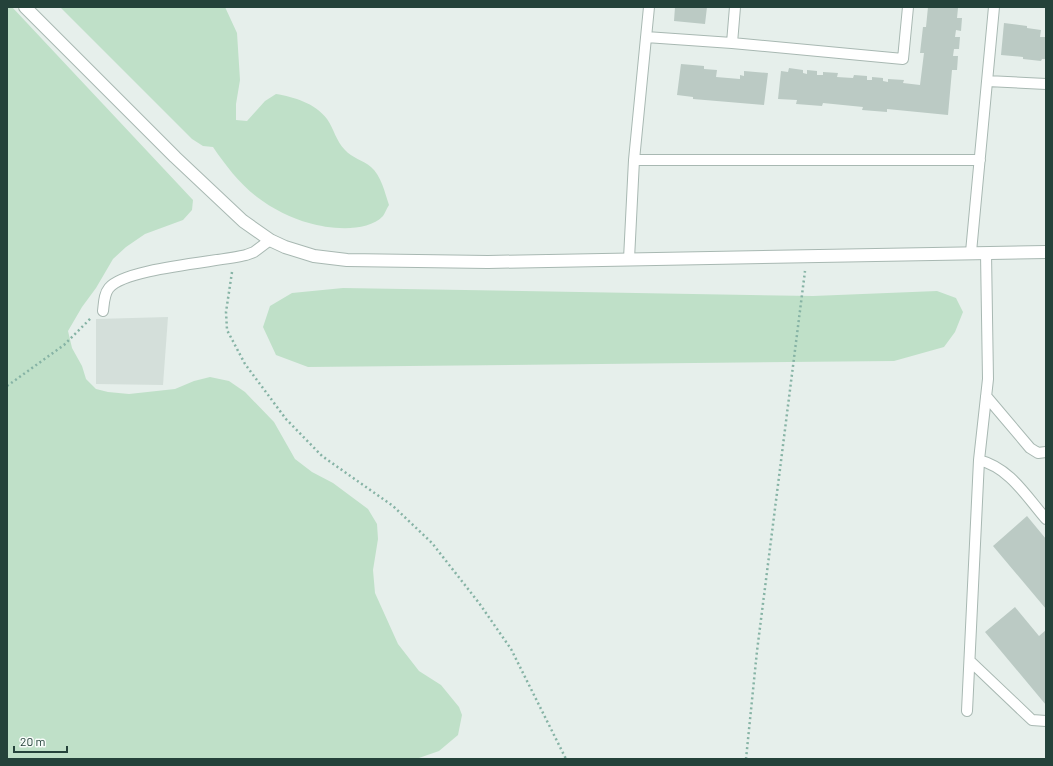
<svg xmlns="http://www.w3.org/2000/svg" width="1053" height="766" viewBox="0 0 1053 766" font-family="Barlow,sans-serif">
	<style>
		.built { fill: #d4dfda }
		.green { fill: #bfe0c8 }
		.building { fill: #bbcac4 }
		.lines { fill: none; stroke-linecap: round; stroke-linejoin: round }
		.service-casing { stroke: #a8b8b2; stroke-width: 12 }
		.tertiary-casing { stroke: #a8b8b2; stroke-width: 14 }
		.path { stroke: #86b3a5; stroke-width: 2.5; stroke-dasharray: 2 3; stroke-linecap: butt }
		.service { stroke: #fff; stroke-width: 10 }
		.tertiary { stroke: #fff; stroke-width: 12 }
	</style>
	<rect width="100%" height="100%" fill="#e6efeb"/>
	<path class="built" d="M168,317L163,385L96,384V319Z"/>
	<path class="green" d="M7,7H12L193,200L192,210L183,220L145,234L126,247L113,259L96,288L82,307L68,331L72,348L82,366L86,379L96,389L108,392L129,394L175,389L194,381L210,377L229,381L245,392L274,422L295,459L312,472L333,483L368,509L377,524L378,539L373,570L375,593L398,644L419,671L441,685L459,707L462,715L458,735L439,751L416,759H7Z
		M60,7H225L237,33L240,80L236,104V120L247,121L265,101L276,94C294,97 315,103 327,119C334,129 336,141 345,150C352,158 363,160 371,167C381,175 385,193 389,205C387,208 385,213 383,216C367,233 329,229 309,223C293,219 271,208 257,197C239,183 226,166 213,147L203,146L192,139Z
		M343,288L813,296L937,291L956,298L963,312L955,332L944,347L894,361L308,367L276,355L263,327L270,306L292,293Z"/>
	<path class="building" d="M675,7H707L705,24L674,21Z
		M928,7H960L958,8L957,18H962L961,31L956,30L955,37H960L959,49H954L953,56H958L957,70H952L948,115L887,109V112L862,110L863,107L823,103L822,106L796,104L797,100L778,99L781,71L788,72L789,68L803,70V73L807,74V70L817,71V75H823V72L838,73L837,77L853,78L854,75L867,76V80H872V77L883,78V81L888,82V79L904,80L903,83L920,85L924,53H920L923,27H926Z
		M1004,23L1027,26V28L1041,30L1040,37H1046V59H1042L1041,61L1023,59V57L1001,55Z
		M681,64L704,66V69L717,70L716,77L740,79V75L744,76V71L768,73L764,105L693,99V97L677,95Z
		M1027,516L1046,539V609L993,546Z
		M1015,607L1039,636L1046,630V705L985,632Z"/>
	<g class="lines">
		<defs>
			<path id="service" d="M735,7L732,43L903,59L908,7
				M646,37L732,43
				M987,81L1046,84
				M634,160H980
				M971,252L994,7
				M629,259L634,160L649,7
				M103,311C104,303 104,294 109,288C125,268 218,262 246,255L254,252L270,240
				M986,396L1030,448L1038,453L1046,452
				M979,460C1010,468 1026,496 1046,519
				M970,661L1032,720L1046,721
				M967,711L979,460L988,379L986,253"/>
			<path id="tertiary" d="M25,7L175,157L243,221L270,240L285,247L314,256L347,260L488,262L1046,252"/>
		</defs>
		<use href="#service" class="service-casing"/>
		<use href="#tertiary" class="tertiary-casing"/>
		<path class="path" d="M232,272L226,312L227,330L245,364L286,419L322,456L393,506L432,543L479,603L511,649L566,759
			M7,386L64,345L92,317
			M746,759L757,651L805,271"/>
		<use href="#service" class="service"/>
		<use href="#tertiary" class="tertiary"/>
	</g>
	<rect width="1053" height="766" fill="none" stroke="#24423a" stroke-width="16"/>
	<path d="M14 746v6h53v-6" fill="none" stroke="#24423a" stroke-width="2"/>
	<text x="20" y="746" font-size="12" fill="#24423a" stroke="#f7fbf9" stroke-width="3" paint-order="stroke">20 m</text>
</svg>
